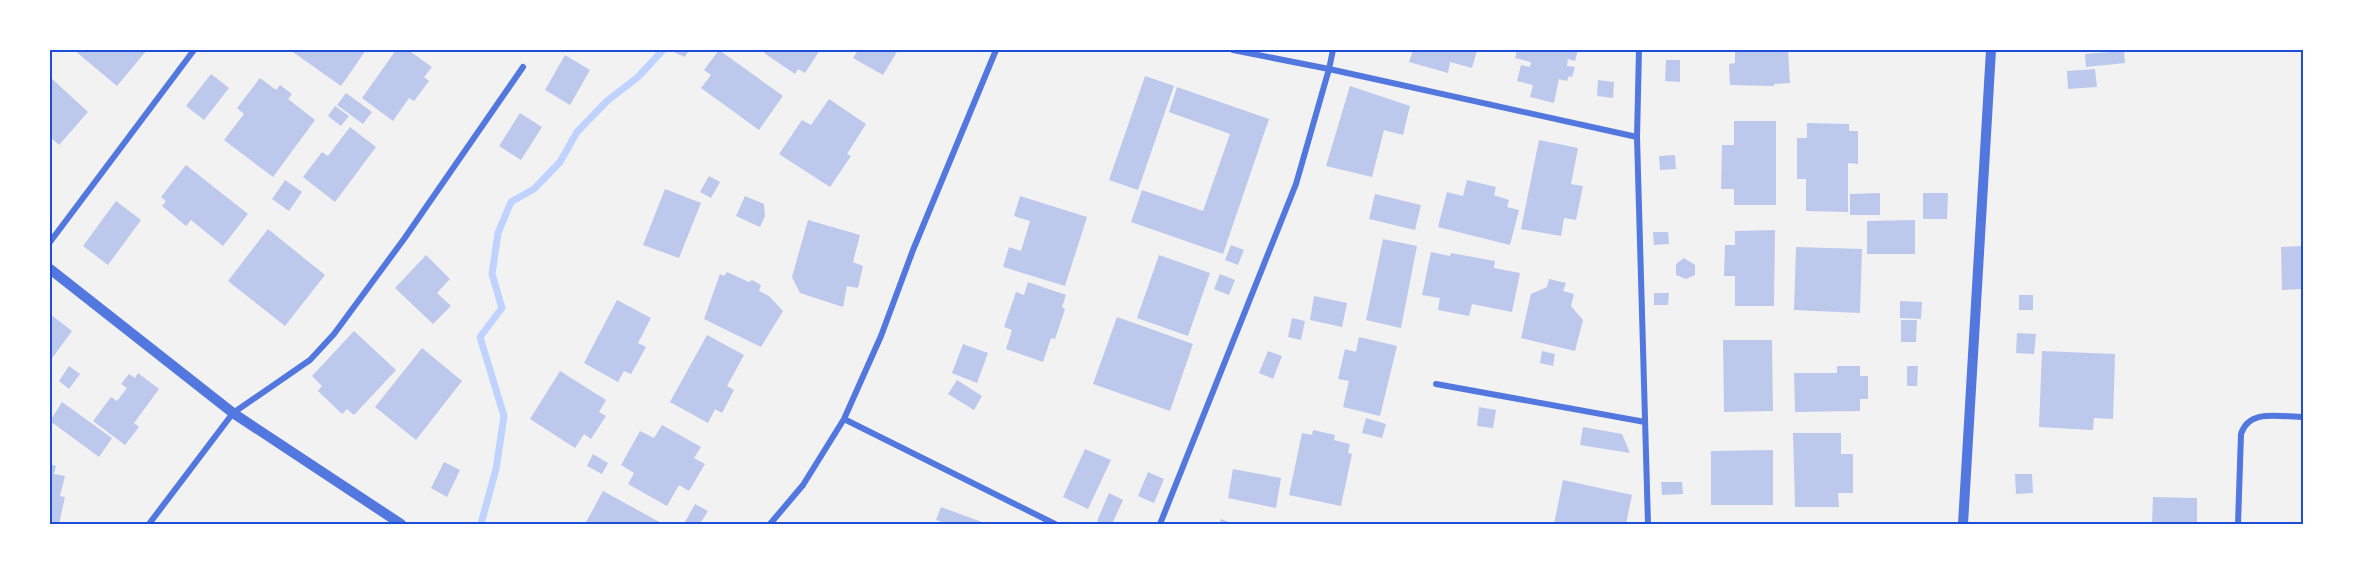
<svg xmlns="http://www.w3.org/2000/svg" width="2353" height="574" viewBox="0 0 2353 574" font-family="'Fira Sans Condensed',sans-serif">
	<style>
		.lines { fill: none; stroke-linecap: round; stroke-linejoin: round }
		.stream { stroke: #bfd3fe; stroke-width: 7 }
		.building { fill: #bdc9ec }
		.minor { stroke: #5277de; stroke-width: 6 }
		.tertiary { stroke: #5277de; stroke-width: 10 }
		.neatline { fill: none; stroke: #1d4ed8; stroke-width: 2 }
	</style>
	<rect width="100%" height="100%" fill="#f2f2f2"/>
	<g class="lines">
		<path class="stream" d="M481,524L496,469L504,416L480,337L502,308L492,274L498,233L511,202L534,189L560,162L577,132L607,101L638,77L663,50"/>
	</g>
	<path class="building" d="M74,50H147L117,86Z
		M290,50H366L341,86Z
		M396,50H408L432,67L424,77L429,81L414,101L409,98L393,121L362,98Z
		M669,50H689L685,57Z
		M719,50L783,96L759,130L701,88L711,75L704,70Z
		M767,50H820L805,73L798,69L795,74L764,53Z
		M858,50H898L883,75L853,58Z
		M1413,50H1477L1472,68L1450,62L1448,73L1409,62Z
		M1517,50H1578L1575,61L1568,59L1567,66L1575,67L1572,77L1569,76L1567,81L1559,79L1554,103L1530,97L1533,85L1517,81L1521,65L1530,67L1531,62L1515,58Z
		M1735,50H1788L1790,83L1774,84V86L1730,85L1729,64L1735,63Z
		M2124,51L2125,63L2086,67L2085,54Z
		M565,55L590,70L570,105L545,90Z
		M1666,60H1680V82L1665,81Z
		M2095,69L2097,87L2068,89L2067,71Z
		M211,74L229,88L204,120L186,106Z
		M1145,76L1174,86L1138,190L1109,180Z
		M50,77L88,112L59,145L50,137Z
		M260,78L276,90L280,85L292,94L288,99L315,120L273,177L224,140L244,114L237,108Z
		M1598,80L1614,82L1613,98L1597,96Z
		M1350,86L1410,106L1403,135L1384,130L1372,177L1326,166Z
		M1177,87L1269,119L1223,254L1131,222L1142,190L1203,211L1230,134L1169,112Z
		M346,93L372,112L363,124L337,105Z
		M829,99L866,124L847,154L851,156L830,187L779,154L802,120L811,125Z
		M335,106L349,116L341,126L328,116Z
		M520,113L542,127L521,160L499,146Z
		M1734,121H1776V205H1734V189H1721L1722,145H1734Z
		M1807,123L1849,124V131H1858V164L1848,163V212L1806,211V179H1797V138H1807Z
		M350,127L376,147L335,202L303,177L322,152L328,156Z
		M1539,140L1578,148L1571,184L1583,186L1576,220L1564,218L1561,236L1521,229Z
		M1675,155L1676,169L1660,170L1659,156Z
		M186,165L248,214L223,246L191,220L186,226L162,206L166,201L161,197Z
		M709,176L720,182L711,198L700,192Z
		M285,180L302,192L289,211L272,199Z
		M1467,180L1496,187L1494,195L1509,200L1507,207L1519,210L1510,245L1438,227L1447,192L1463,196Z
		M665,189L701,203L679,258L643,245Z
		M1880,193V215H1850V194Z
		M1923,193H1948L1947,219H1923Z
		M1375,194L1421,205L1415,230L1369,219Z
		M745,196L764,204L765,216L760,227L736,216Z
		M1020,196L1087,217L1065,286L1003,267L1009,247L1021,251L1030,221L1014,216Z
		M116,201L141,220L108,265L83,246Z
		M808,220L860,235L853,262L863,266L858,288L847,286L843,307L800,293L792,277Z
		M1915,220V254H1867V221Z
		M268,229L325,275L285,326L228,281Z
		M1775,230L1774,306H1735V276H1724L1725,245H1735V231Z
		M1653,232H1668L1669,244L1654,245Z
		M1383,239L1417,246L1401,328L1366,320Z
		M1231,245L1244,250L1238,265L1225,260Z
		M2302,246V289L2282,290L2281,247Z
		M1796,247L1862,249L1860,313L1794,310Z
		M1431,252L1450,256L1451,253L1495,261L1494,268L1520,273L1512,312L1472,304L1469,316L1438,310L1440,298L1422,295Z
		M426,255L450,279L437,293L451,306L433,324L395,288Z
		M1159,255L1210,273L1188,336L1137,318Z
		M1684,258L1695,265V275L1686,279L1676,275V264Z
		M727,272L749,282L752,280L761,285L759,291L769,296L783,311L761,347L704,319L720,274L724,276Z
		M1220,274L1235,280L1229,295L1214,289Z
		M1549,279L1566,283L1563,291L1574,294L1571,306L1583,320L1575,351L1521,338L1531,294L1547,287Z
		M1028,282L1066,295L1062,307L1065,309L1055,339L1051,338L1043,362L1006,349L1012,330L1004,327L1016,292L1024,295Z
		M1654,293H1669L1668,305H1654Z
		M2019,295H2033V310H2019Z
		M1314,296L1347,303L1342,327L1310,320Z
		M617,300L651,318L638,343L646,347L631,374L624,371L618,382L584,363Z
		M1900,301L1922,302L1921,319L1900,318Z
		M50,314L72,331L50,361Z
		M1117,317L1193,344L1170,411L1093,384Z
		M1292,318L1305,321L1301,340L1288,337Z
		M1901,320H1917L1916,342H1901Z
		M354,331L396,370L354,415L347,409L342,414L318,391L322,386L312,376Z
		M2017,333L2036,334L2034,354L2016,353Z
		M707,335L744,355L727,386L734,390L722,413L715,409L708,423L670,402Z
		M1359,337L1397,346L1380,416L1343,407L1349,381L1338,379L1345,349L1356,352Z
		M1723,340H1772L1773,411L1724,412Z
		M963,344L988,353L977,383L952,373Z
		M422,348L462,381L416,440L375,407Z
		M1268,351L1282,356L1273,379L1259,373Z
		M1542,351L1555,354L1553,366L1540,363Z
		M2042,351L2115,354L2113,419L2094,418L2093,430L2039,427Z
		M69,366L80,374L69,389L59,381Z
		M1837,366H1860V376H1868V399H1860V411L1795,412L1794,373H1837Z
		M1907,366H1918L1917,386H1907Z
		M560,371L606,400L599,412L606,416L591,439L584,434L575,448L530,419Z
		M138,373L159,389L134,423L139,427L125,445L93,421L111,397L117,401L127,388L121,384L129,374L135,378Z
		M957,380L982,396L974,410L948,394Z
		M62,402L112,438L99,457L50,421Z
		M1479,407L1496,410L1493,428L1477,426Z
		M1366,418L1386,424L1382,438L1362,433Z
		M662,425L701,447L694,458L705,464L689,491L679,485L667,506L628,484L634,473L621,465L640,431L654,438Z
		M1583,427L1622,434L1630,453L1580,445Z
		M1313,430L1335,435L1334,440L1350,444L1348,453L1352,454L1341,506L1289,495L1302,433L1312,435Z
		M1793,433H1841V454H1853V493H1838L1839,507H1795Z
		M1085,449L1111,460L1088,509L1063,497Z
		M1773,450V505H1711V451Z
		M593,454L608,463L602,474L587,466Z
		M444,462L460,470L447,497L431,488Z
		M50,464L56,466L54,474L65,476L60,496L65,497L59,524H50Z
		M1233,469L1281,478L1276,508L1228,498Z
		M1148,472L1164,479L1154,503L1138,496Z
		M2015,474H2032L2033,493L2016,494Z
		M1563,480L1632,495L1626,524H1554Z
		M1661,482H1682L1683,494L1662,495Z
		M603,491L663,524H585Z
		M1109,493L1123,500L1112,524H1105L1097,521Z
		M2153,497L2197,498V524H2152Z
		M695,504L708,511L700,524H689L685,522Z
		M941,507L982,522V524H948L936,520Z
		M1221,519L1234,524H1219Z"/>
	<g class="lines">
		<path class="minor" d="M1233,50L1329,69L1333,50
			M1637,137L1639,50
			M50,242L194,50
			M1436,384L1645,422
			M844,419L1055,524
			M149,524L233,413L310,360L334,334L404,239L523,67
			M770,524L803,485L844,419L881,336L913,250L996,50
			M1160,524L1296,184L1329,69L1637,137L1648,524
			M2238,524L2241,434C2249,408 2280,417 2304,417"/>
		<path class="tertiary" d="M50,269L233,413L401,524
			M1963,524L1991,50"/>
	</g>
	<rect width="2353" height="574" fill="none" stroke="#ffffff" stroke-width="102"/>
	<rect x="51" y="51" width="2251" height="472" class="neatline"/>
</svg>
